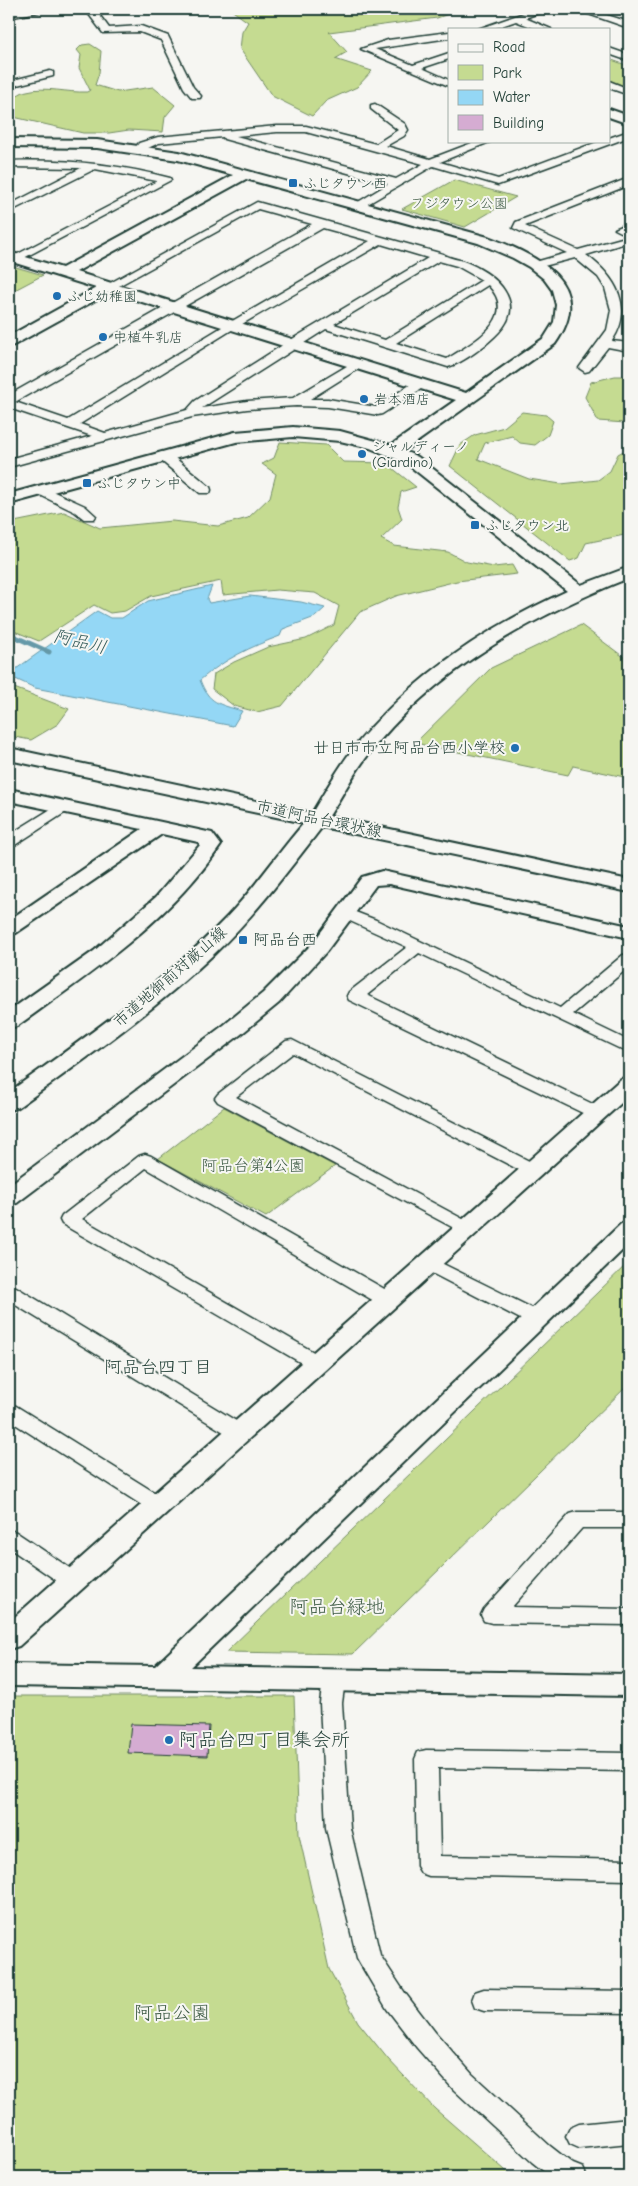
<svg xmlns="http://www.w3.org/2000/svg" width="638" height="2186" viewBox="0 0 638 2186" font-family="'Comic Neue','Klee One',sans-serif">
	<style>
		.green { fill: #c5db91; stroke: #728c62 }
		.water { fill: #94d7f5; stroke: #6599a8 }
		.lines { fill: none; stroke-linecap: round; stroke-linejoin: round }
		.stream { stroke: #6599a8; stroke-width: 5 }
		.building { fill: #d5acd2; stroke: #1f3d34 }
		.minor-casing { stroke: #1f3d34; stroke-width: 3 }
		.tertiary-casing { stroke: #1f3d34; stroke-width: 4 }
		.minor { fill: #f6f6f2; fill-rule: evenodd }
		.tertiary { fill: #f6f6f2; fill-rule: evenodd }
		.rail-casing { stroke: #1f3d34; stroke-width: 4 }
		.rail { stroke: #f6f6f2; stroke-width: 2.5; stroke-dasharray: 7; stroke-linecap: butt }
		.poi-dot { fill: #1f6fb2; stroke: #f6f6f2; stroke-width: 2 }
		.labels { text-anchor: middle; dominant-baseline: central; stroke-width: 4; stroke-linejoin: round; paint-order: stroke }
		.far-poi-label { font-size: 14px; fill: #1f3d34; stroke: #f6f6f2; text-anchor: start }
		.far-park-label { font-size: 14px; fill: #405d47; stroke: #f6f6f2 }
		.poi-label { font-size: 16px; fill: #1f3d34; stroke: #f6f6f2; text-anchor: end }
		.street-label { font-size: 16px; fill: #1f3d34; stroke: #f6f6f2 }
		.park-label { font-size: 16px; fill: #405d47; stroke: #f6f6f2 }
		.water-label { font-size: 18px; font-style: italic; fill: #365c5b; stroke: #f6f6f2 }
		.neighbourhood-label { font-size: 18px; fill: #1f3d34; stroke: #f6f6f2 }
		.near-park-label { font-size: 19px; fill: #405d47; stroke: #f6f6f2 }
		.near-poi-label { font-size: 19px; fill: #1f3d34; stroke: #f6f6f2; text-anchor: start }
	</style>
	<rect width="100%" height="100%" fill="#f6f6f2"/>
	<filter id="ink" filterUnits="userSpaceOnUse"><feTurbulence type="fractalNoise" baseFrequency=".02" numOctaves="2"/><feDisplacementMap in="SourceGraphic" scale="10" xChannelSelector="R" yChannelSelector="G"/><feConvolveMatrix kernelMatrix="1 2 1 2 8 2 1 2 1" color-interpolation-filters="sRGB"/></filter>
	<g filter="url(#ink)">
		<path class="green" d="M230,9H453L451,13L437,18L329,32L347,52L335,59L372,71L357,87L326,101L312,116L272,96L240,49L242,32L248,22Z
			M90,44L101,51L99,73L95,85L118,92L153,87L175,105L165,117L163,132L129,130L109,133H83L9,116V100C15,98 20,92 27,91C46,86 67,93 87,92L90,90L79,68L81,55L77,50L82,45Z
			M609,59L629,66V88L609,81Z
			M454,180L516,197L465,227L402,209Z
			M9,265L43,275L9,293Z
			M615,376H629V428L625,423L598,421L585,397L591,382Z
			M522,412L546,415L553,421L548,435L535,445L520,443L512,436L485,443L478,459L529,479L561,484L598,480L610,471L618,454L629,448V534L586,543L579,558L570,561L450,466L460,445L475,435L504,427Z
			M280,442L326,445L343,462L386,463L416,487L401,492L398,507L402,519L381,539L394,546L448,552L467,562L494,567L512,565L517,574L457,581L396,596L360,612L282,706L257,712L234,706L212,689L214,674L234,662L268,647L306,639L334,625L339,606L315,593L277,590L223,595L221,581L151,596L125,611L110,613L94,605L39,641L9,629V523L64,512L100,528L172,521L218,526L248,518L270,497L276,474L262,464L274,458Z
			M581,625L629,661V778L573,766L568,775L415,743L491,668Z
			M9,686L69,709L58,724L31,740L9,736Z
			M224,1107L329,1163L335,1166L266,1217L158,1159Z
			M629,1262V1384L353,1654L226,1652Z
			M9,1696H294L299,1835L329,1969L358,2022L388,2059L435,2109L513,2177H9Z"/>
		<path class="water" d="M212,586L207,599L209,603L250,596L301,602L325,608L315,617L283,629L280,636C250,647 225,659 200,680C209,704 219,704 242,711L233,726L35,688L9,676V674L97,611L110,618H122L148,601Z"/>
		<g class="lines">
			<path class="stream" d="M9,634L49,652"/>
		</g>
		<path class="building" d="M131,1724L209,1726L207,1756L128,1753Z"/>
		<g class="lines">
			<defs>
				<path id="minor" d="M26,9H44L42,11L9,18V12Z
					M85,9H95L109,28L141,26L168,36L193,87L201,96L200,98H192L184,88L161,40L140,32L103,33Z
					M535,9H549L525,18L551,29H536L516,21L493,29H478Z
					M574,9H588L629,22V28Z
					M449,32V38L375,49L413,65L449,53V59L422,68L449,80V86L361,49L388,40Z
					M609,48L629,55V61L609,54Z
					M50,71L53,72V76L9,87V81Z
					M609,81L629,89V95L609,88Z
					M375,104L405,124L408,130L404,136L386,146L430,159L477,141H492L440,162L498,179L600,141H609V138L629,131V137L498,185L433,166L359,209L355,208L354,206L355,204L388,184L224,139L223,137L159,143L139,152L134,149L139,143L158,137L277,126H306L376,144L398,130L371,109V105ZM277,132H306L423,164L396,179L236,136Z
					M9,161C64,159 117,164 170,178L171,180L18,261L14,260L12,258L14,256L157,181L95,169L9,212V205L81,168L9,167Z
					M629,178V185L525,226L578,250L629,236V242L586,255C615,276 635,307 612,341L629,343V351L608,347L589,371L585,372L579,368L607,330L611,310L605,288L598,277L575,258L536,268L532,267L530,265L532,263L567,253L513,228L516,222Z
					M257,202L443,254C449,259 460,259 468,263C496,275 527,302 499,332C488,344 463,363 448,367L326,329L202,408L247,401L293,398L357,360L361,361L363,364L361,367L310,399H328L376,407L416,381H424L426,384L424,387L382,414L378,415L328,407L296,406L247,409L192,417L9,467V459L92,436L9,408V395L312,224L258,209L113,289L109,290L103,287ZM323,228L370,241L222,327L68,420L15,402ZM381,244L428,258L289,341L195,401L187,410L105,433L80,424L230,331ZM439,261L457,266L482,280L385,340L334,324ZM488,285C521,319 470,344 447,359L396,343Z
					M629,223V230L621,232L615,229Z
					M164,452L169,453L210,487L211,490L210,493H200L159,459L158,456L159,453Z
					M41,486L85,506L96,516L94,519H84L75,512L36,493L35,490L36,487Z
					M64,802L69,804L72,807L69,810L15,845L9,847V835L59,804Z
					M345,908L376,920L560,1008L623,955L629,954V967L573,1014L629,1041V1053L419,953L367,995L603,1109L606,1113L603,1117L597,1119L591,1117L349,1000L347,996L349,992L407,947L339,916L337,913L339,910Z
					M292,1040L539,1166L542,1170L539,1174L533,1176L527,1174L293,1053L236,1097L474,1225L476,1229L474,1233L467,1235L218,1102L215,1098L218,1094L286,1041Z
					M145,1154L151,1156L395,1295L398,1300L395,1305L388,1307L381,1305L146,1168L82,1219L324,1358L327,1363L324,1368L317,1370L310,1368L62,1224L60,1220L62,1216L139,1156Z
					M429,1257L544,1314L547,1319L544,1324L537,1326L530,1324L422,1268L420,1263L422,1258Z
					M9,1285L16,1287L246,1427L249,1432L246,1437L239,1439L232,1437L9,1301Z
					M9,1404L16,1406L165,1499L168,1505L165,1511L158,1513L151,1511L9,1420Z
					M577,1512H629V1528H582L512,1607L629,1609V1625L492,1623L484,1621L481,1615L484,1609L570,1514Z
					M9,1530L16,1532L80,1575L84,1581L80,1587L73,1589L66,1587L9,1548Z
					M334,1671L342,1674L345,1680L342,1703L350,1828L380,1955L405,1993L435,2032L472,2074L550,2146L573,2164L583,2168L587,2177H551L532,2162L454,2090L417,2048L387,2009L361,1965L357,1958L326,1828L320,1703L323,1680L326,1674Z
					M426,1750L629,1753V1771L438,1768L440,1856L629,1860V1880L429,1876L421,1873L417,1866L415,1759L418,1752Z
					M484,1989L629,1991V2013L484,2011L475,2008L472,2000L475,1992Z
					M629,2119V2143L579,2148L570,2144L566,2136L570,2128L579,2124Z"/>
				<path id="tertiary" d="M609,109L629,116V124L609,117Z
					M9,139L97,140L179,152L488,237C538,256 597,284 555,344L404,451L418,457L581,585L629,567V578C531,617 434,670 368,755C353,774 342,796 329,816L629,880V892L322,827C288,871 255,915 214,954C154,1011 85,1059 17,1108L9,1110V1092C84,1038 160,986 225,919C254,889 277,854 304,823L9,760V748L312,813C326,790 339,766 356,745C412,677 487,627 567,591L406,463L370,448L340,441L293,437L236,442L9,504V494L235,432L293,427L340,431L391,445L456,400L110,292L14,345L9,347V336L96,288L9,261V252L62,268L233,175L178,160L97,148L9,147ZM246,179L478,243L513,258L529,267L544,279L552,290L556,305L554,322L544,338L466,393L76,272Z
					M9,789L212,833L221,845C169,921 91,973 17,1026L9,1028V1011L94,951L156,897L200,845L198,842L162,834L16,933L9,935V920L142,829L9,801Z
					M382,871L629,926V938L389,884L376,885L326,952L279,1003L240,1035L17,1203L9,1205V1185L224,1025L263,993L312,944L362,877Z
					M629,1077V1096L19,1646L9,1649V1622L621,1079Z
					M629,1222V1244L191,1667L629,1674V1696L9,1686V1664L155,1666L621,1224Z"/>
			</defs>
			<use href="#minor" class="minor-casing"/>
			<use href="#tertiary" class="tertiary-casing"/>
			<use href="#minor" class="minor"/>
			<use href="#tertiary" class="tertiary"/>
			<defs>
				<path id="rail" d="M9,10L14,9"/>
			</defs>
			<use href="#rail" class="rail-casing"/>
			<use href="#rail" class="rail"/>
		</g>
	</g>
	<g class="poi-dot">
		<rect x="288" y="178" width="10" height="10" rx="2.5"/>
		<circle cx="57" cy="296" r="5"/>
		<circle cx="103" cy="337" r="5"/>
		<circle cx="364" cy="399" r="5"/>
		<circle cx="362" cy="454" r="5"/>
		<rect x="82" y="478" width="10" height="10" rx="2.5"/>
		<rect x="470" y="520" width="10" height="10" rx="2.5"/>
		<circle cx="515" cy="748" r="5"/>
		<rect x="238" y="935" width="10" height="10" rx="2.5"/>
		<circle cx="169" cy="1740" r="5"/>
	</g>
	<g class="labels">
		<g class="far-poi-label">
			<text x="303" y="183">ふじタウン西</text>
			<text x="67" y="296">ふじ幼稚園</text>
			<text x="113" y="337">中植牛乳店</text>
			<text x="374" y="399">岩本酒店</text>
			<text x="372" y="446">ジャルディーノ<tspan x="372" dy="16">(Giardino)</tspan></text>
			<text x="97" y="483">ふじタウン中</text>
			<text x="485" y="525">ふじタウン北</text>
		</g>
		<g class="far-park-label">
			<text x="459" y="203">フジタウン公園</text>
		</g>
		<g class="poi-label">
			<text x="505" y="748">廿日市市立阿品台西小学校</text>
			<text x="253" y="940" text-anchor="start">阿品台西</text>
		</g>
		<g class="street-label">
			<text transform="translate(319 819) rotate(12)">市道阿品台環状線</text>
			<text transform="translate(170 977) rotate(-41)">市道地御前対厳山線</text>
		</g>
		<g class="park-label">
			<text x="253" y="1166">阿品台第4公園</text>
		</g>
		<g class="water-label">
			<text transform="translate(80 642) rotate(13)">阿品川</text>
		</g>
		<g class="neighbourhood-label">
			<text x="158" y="1367">阿品台四丁目</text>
		</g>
		<g class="near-park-label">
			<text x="337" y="1607">阿品台緑地</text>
			<text x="172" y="2013">阿品公園</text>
		</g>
		<g class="near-poi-label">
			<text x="179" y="1740">阿品台四丁目集会所</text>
		</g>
	</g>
	<rect width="638" height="2186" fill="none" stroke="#f6f6f2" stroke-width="30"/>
	<rect x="15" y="15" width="608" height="2156" fill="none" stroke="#1f3d34" stroke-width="2" filter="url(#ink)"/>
	<rect x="448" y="28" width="162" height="115" fill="#f6f6f2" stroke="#a0aca6"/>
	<rect x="458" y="44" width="25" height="8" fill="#f6f6f2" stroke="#a0aca6"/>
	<text x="493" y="52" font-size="15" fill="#1f3d34">Road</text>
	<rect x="458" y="65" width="25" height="15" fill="#c5db91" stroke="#a0aca6"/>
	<text x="493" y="78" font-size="15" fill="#1f3d34">Park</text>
	<rect x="458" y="90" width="25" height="15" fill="#94d7f5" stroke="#a0aca6"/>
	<text x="493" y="102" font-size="15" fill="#1f3d34">Water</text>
	<rect x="458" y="115" width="25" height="15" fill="#d5acd2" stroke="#a0aca6"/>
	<text x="493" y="128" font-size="15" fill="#1f3d34">Building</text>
</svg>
